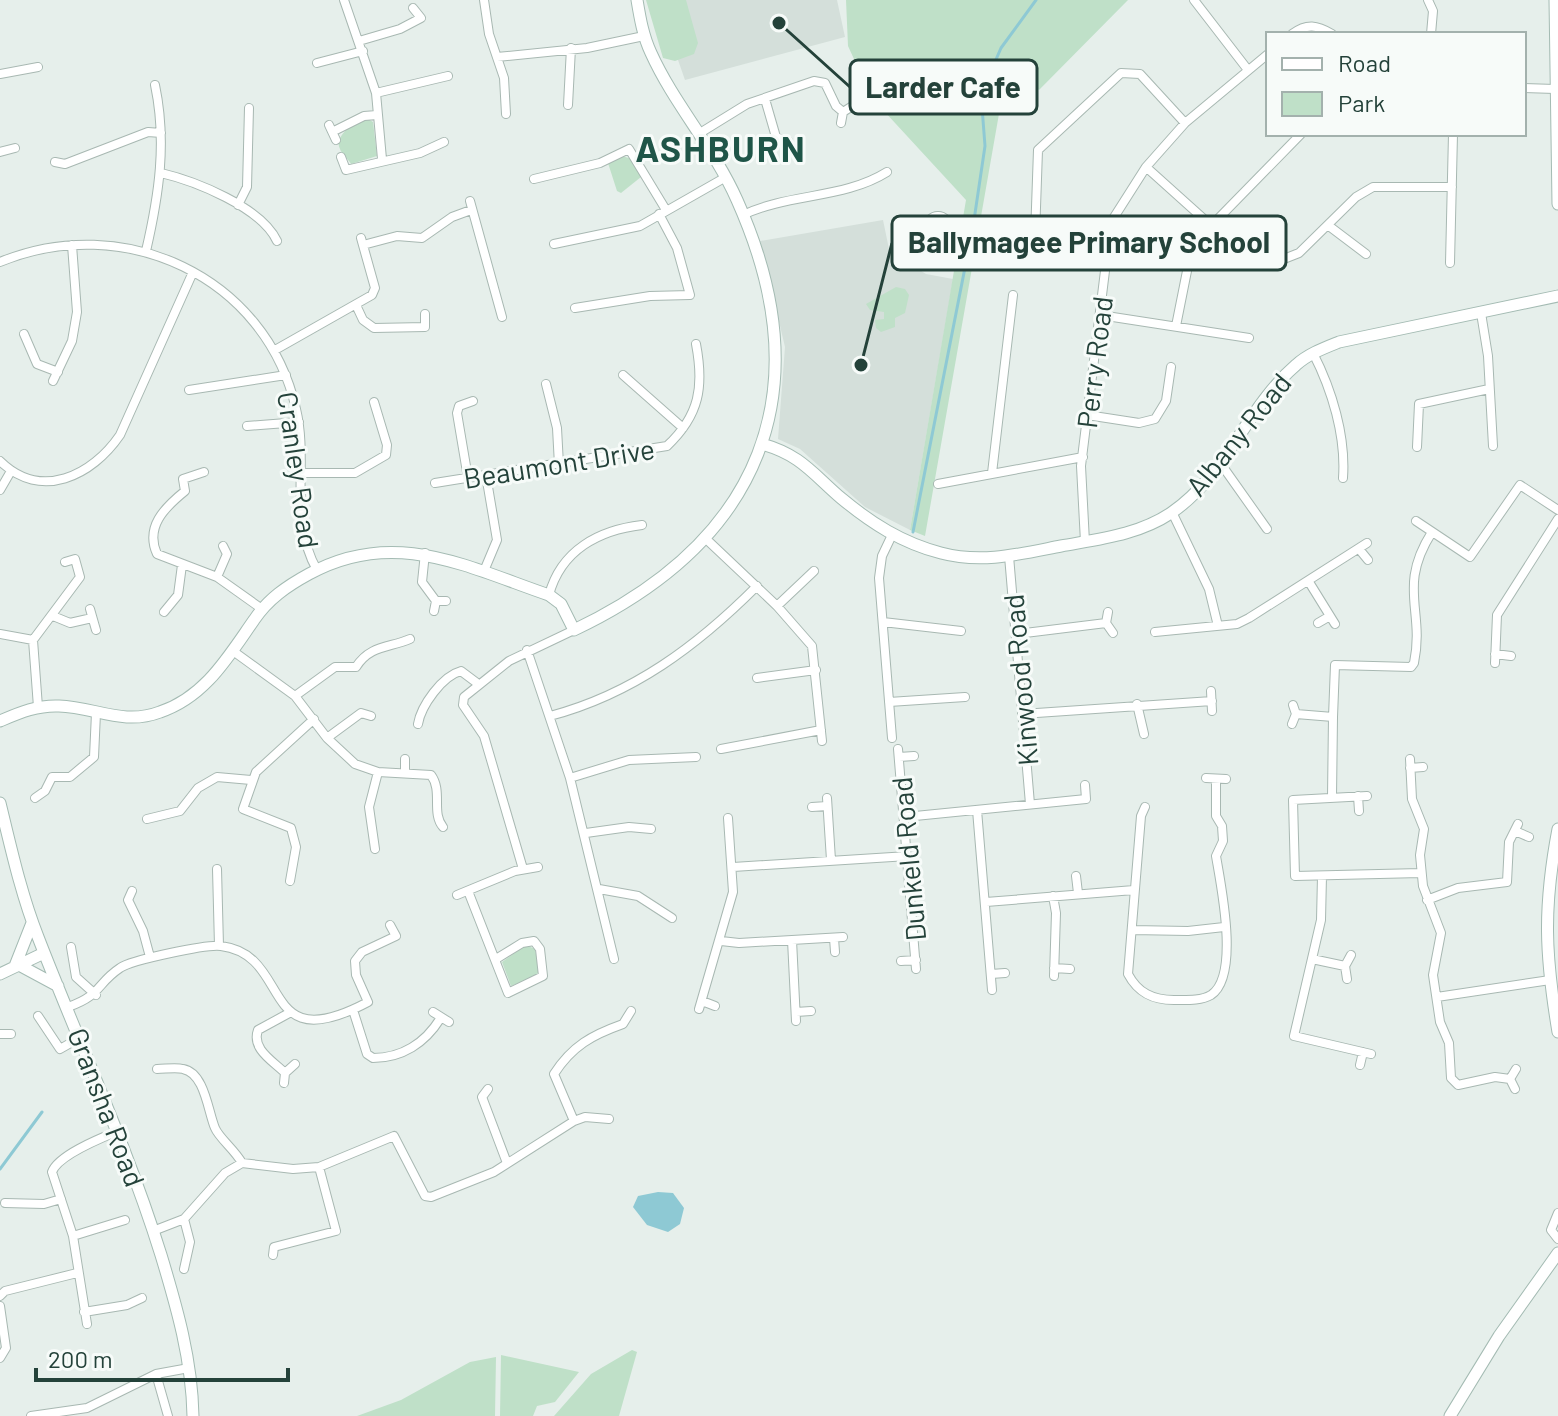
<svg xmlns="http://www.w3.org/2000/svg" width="1558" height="1416" viewBox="0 0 1558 1416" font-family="Barlow,sans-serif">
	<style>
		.built { fill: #d4dfda }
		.green { fill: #bfe0c8 }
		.water { fill: #8ec9d4 }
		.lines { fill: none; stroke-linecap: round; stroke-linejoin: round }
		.stream { stroke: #8ec9d4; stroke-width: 3 }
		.street-casing { stroke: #a8b8b2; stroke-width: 10 }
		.secondary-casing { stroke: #a4bbb3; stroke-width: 13 }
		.street { stroke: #fff; stroke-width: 8 }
		.secondary { stroke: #fff; stroke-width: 11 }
		.labels { text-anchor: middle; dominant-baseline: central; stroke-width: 6; stroke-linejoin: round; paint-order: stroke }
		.street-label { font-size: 28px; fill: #24423a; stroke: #f7fbf9 }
		.district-label { font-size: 36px; font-weight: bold; letter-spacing: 2px; fill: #1f5548; stroke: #f7fbf9 }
		.leader { fill: none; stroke: #24423a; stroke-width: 3 }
		.callout-dot { fill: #24423a; stroke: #f7fbf9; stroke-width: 3 }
		.callout { fill: #f7fbf9; stroke: #24423a; stroke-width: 3 }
		.callout-label { font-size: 30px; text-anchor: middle; font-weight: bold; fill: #24423a }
	</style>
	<rect width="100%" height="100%" fill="#e6efeb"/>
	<path class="built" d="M657,0H837L845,37L685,80Z
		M883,220L889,249L896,255L926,274L953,279L910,530L865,507L800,449L778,439L785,347L760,241Z"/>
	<path class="green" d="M646,0H686L698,43L694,54L675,61L663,58Z
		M846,0H1128L1039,90L1022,74L1003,91L925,536L910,530L966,200L872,98L848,46Z
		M368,119L373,122L377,156L351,164C349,160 341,153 340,149C333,136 356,120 368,119Z
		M622,156L632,159L641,177L621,193L617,191L608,163Z
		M896,287L905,289L909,295L905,313L895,318V327L881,332L876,328L875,320L884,319V312L870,310L866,304Z
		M526,945L535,949L539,971L536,976L511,986L502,962Z
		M632,1350L637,1352L619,1416H554L591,1374Z
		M501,1355L579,1372L555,1402L537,1406L533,1416H500Z
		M496,1357L495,1416H357L401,1400L470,1362Z"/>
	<path class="water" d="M658,1192L673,1193L684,1208L680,1224L668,1232L647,1225L633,1207L638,1196Z"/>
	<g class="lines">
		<path class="stream" d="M973,227L985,146L981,94L1001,48L1036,0
			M913,532L972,232
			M0,1169L42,1112"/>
		<defs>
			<path id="street" d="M344,0L376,93L382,159
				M484,0L489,34L504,78L506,114
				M1194,0L1248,70
				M1428,0L1433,11L1431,34
				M1292,34C1307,23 1317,25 1332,34
				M359,41L400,29L421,18L413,8
				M497,57L587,48L644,36
				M317,63L363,51
				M0,74L38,67
				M1524,88L1555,89
				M376,93L448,76
				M765,99L776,137
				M568,105L571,48
				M841,123L843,112L854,105
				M329,125L336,140
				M334,131L364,116L377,115
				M700,133L747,104L814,81L825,83L836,106L843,112
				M767,139L776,137L788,141
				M0,152L15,148
				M341,157L346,170L420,153L444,142
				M55,162L65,164L148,132L161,133
				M1146,167L1235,247L1258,261L1271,264L1299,253L1356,197L1373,187H1452
				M161,173C195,181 261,207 277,241
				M534,179L600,163L629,149L666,210
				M470,201L502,317
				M238,205L247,187L249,108
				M743,215C789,193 844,199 887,172
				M927 227a11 11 0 1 1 22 0a11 11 0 1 1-22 0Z
				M1211,226L1301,134
				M1329,226L1366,254
				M949,227L1107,240
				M1035,236L1038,150L1121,73L1140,74L1185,123
				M994,242L997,226
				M554,244L640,226L726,177
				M363,245L397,236L422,238L452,217L471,210
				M146,251C159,195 167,142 155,85
				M0,262C123,211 266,276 296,409C309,463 288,519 317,570
				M1450,263L1453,134
				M356,305L363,320L374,328L425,327V314
				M575,308L650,296L690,295L677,248L659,214
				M1481,313L1488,356L1493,446
				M1100,315L1249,338
				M1176,326L1187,271
				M24,334L37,364L58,372
				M275,350L372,295L375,288L361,238
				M1313,353C1332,390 1346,436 1343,478
				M623,375L683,428
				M53,381L72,341L77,312L72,245
				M546,384L557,428L559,465
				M189,390L286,375
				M1087,415L1139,423L1155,419L1166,401L1171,367
				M247,426L299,422
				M1417,447L1419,404L1489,389
				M0,461C41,501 92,476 120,435L193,272
				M1221,464L1267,529
				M204,472L183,479L185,491C164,508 145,527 157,554L217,577L262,609
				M301,473H355L386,455L387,445L374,402
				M992,473L1013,295
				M468,478L457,413L459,406L473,401
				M435,483L667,446C700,415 704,386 696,344
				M938,484L1083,457
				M0,490L11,471
				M1172,512L1209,589L1218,626
				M1416,521L1470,557L1520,485L1558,510
				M892,535L882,556L879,578L892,738
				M704,537L777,606L812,646L822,741
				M1085,542L1081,466L1111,222L1146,167L1185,123L1268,54
				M1359,549L1368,560
				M425,553L422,582L436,601
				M1009,556L1030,804
				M484,571L497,540L486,475
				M217,577L227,554L223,546
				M1309,582L1335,624
				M549,595C561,550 599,530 642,525
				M777,606L814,571
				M90,609L96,630
				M434,611L436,601H446
				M164,612L178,595L182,565
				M1108,612L1106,623L1113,633
				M53,616L70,623L92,618
				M883,622L961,631
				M1318,623L1330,616
				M1155,632L1237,624L1249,618L1367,543
				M0,634L33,640
				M1017,634L1106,623
				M527,650L570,778L614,959
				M233,651L295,696L327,738L355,764L378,772L431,775C443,791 431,813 443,827
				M1495,654L1511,656
				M1495,663L1497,615L1558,519
				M757,678L816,670
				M1211,691L1212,711
				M295,696L335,667H356C370,645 389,648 410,639
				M889,702L965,697
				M1137,704L1144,734
				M38,707L33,640L80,577L75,559L65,562
				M1022,714L1212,701
				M1296,714L1333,717L1335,665L1411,667L1414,663C1425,610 1397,587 1432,532
				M550,716C633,694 697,646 757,586
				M418,724C421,706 442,676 461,671L477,683
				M1292,724L1296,714L1293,705
				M327,738L361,713L371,716
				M721,749L821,730
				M898,749L916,969
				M899,757L914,756
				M1410,759L1412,799L1424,829L1420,855L1423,886L1441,933L1433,975L1440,1022L1449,1043L1451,1078L1458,1085L1495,1077L1510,1079
				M1410,768L1423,767
				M405,772V759
				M570,778L629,760L696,757
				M1206,778L1226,779
				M1358,796L1359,811
				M1367,796L1293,800L1295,876L1421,873
				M1332,797L1333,717
				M35,798L45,791L52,777H70L94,757L96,713
				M827,798L831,860
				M812,807L827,806
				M1145,807L1141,816L1128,974C1138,993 1153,1000 1174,1000C1186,1000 1201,1001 1211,995C1240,976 1221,886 1216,856L1223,841L1222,826L1216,816V779
				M977,810L992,990
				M905,817L1086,799L1085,785
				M147,819L180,811L198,788L217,777L251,780
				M1515,831L1529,837
				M586,833L629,827L651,829
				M375,849L369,807L378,772
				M733,867L908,856
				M217,869L219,946
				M523,869L484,736L463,705L464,697L509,661L574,630
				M1076,876L1078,893
				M1322,876L1321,920L1294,1036L1371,1054
				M290,881L296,847L291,828L243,809L256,772L314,719
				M599,889L638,896L672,918
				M132,891L128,900L143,931L150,957
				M468,891L508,993L543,976L540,949L534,941L522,943L496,959
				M457,895L515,871L538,867
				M1053,896L1056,913L1054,976
				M1427,900L1458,888L1507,882L1509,842L1518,824
				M986,902L1134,890
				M1132,930L1188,931L1224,927
				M834,938L835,952
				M792,940L796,1021
				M721,941L739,943L843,937
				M71,947L76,977L96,995
				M1312,959L1345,966
				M901,961L916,960
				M1054,968L1070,969
				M991,974L1005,973
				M1347,979L1345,966L1351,955
				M1437,997L1550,980
				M702,1001L715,1006
				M68,1007C102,995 96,984 120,968C131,960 207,944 221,946C294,955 257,1061 368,1002L356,975L355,961L362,952L396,936L390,925
				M699,1009L733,892L728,818
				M353,1010L367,1054L373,1058C402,1058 425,1043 440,1019
				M433,1012L449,1022
				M796,1012L811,1011
				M38,1016L60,1049L81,1037
				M0,1034H11
				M1360,1065L1363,1052
				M157,1069C165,1069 176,1067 183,1069C205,1073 208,1112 215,1128C219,1138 235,1150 242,1163
				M285,1073C273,1061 251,1049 258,1030L291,1012
				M284,1083L285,1073L295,1064
				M488,1089L482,1097L507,1163
				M1515,1089L1510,1079L1516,1069
				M574,1121L554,1074C572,1046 592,1035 623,1024L631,1011
				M5,1203L44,1204L61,1199
				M1558,1213L1551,1230L1558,1239
				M153,1231L184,1219L225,1173L242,1163L293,1169L319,1167L394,1136L425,1196L431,1197L494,1172L574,1121L585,1117L609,1119
				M73,1236L125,1220
				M273,1255L274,1247L336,1231L319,1167
				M184,1269L190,1242L184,1219
				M0,1296L5,1291L77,1273
				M0,1306L6,1348L0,1358
				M84,1312L127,1305L142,1298
				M87,1324L73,1236L52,1172C58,1155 101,1138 118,1131
				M156,1374L168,1416
				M31,1416L87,1408L156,1374L189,1368"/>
			<path id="secondary" d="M1555,0L1558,204
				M762,444C801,455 812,473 841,498C871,523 902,543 941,553C982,564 1020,554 1061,546C1099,539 1138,535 1171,513C1226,476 1247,407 1296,365C1308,354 1324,348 1339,342L1558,296
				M0,721C19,713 37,705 59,706C95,707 123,726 160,712C205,697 228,657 254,620C268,599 287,586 309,574C394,527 467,567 549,595L561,604L574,630C761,541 823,392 737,200C714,148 674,104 651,53C643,36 640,18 637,0
				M0,803C11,848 21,894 38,937C79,1043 127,1146 161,1255C177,1308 192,1360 193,1416
				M1558,829C1543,908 1545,954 1558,1032
				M19,965L58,986
				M15,966L32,923
				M0,974L44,953
				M1450,1416L1499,1336L1558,1253"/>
		</defs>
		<use href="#street" class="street-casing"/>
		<use href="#secondary" class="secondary-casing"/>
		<use href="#street" class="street"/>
		<use href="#secondary" class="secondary"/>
	</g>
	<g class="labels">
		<g class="street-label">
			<text transform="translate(1094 362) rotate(-83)">Perry Road</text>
			<text transform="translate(1238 434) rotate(-51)">Albany Road</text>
			<text transform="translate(559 463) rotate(-9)">Beaumont Drive</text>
			<text transform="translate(299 470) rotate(82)">Cranley Road</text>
			<text transform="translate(1020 680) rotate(-95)">Kinwood Road</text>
			<text transform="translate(908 859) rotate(-95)">Dunkeld Road</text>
			<text transform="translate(107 1107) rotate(69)">Gransha Road</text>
		</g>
		<g class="district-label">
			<text x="721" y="147">ASHBURN</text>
		</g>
	</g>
	<path class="leader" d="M779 23L850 87M861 365L892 243"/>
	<g class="callout-dot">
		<circle cx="779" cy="23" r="8"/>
		<circle cx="861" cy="365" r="8"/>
	</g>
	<g class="callout">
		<rect x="850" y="60" width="187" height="54" rx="8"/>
		<rect x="892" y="216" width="394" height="54" rx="8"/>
	</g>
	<g class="callout-label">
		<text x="943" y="98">Larder Cafe</text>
		<text x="1089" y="253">Ballymagee Primary School</text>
	</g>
	<rect x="1266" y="32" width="260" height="104" fill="#f7fbf9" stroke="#a3b1ad" stroke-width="2"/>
	<rect x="1282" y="58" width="40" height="12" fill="#ffffff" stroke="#a3b1ad" stroke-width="2"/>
	<text x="1338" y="72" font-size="24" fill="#24423a">Road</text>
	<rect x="1282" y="92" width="40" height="24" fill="#bfe0c8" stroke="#a3b1ad" stroke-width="2"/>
	<text x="1338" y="112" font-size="24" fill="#24423a">Park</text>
	<path d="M36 1368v12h252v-12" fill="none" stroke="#24423a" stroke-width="4"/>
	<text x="48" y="1368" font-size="24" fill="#24423a" stroke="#f7fbf9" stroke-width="6" paint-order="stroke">200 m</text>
</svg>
